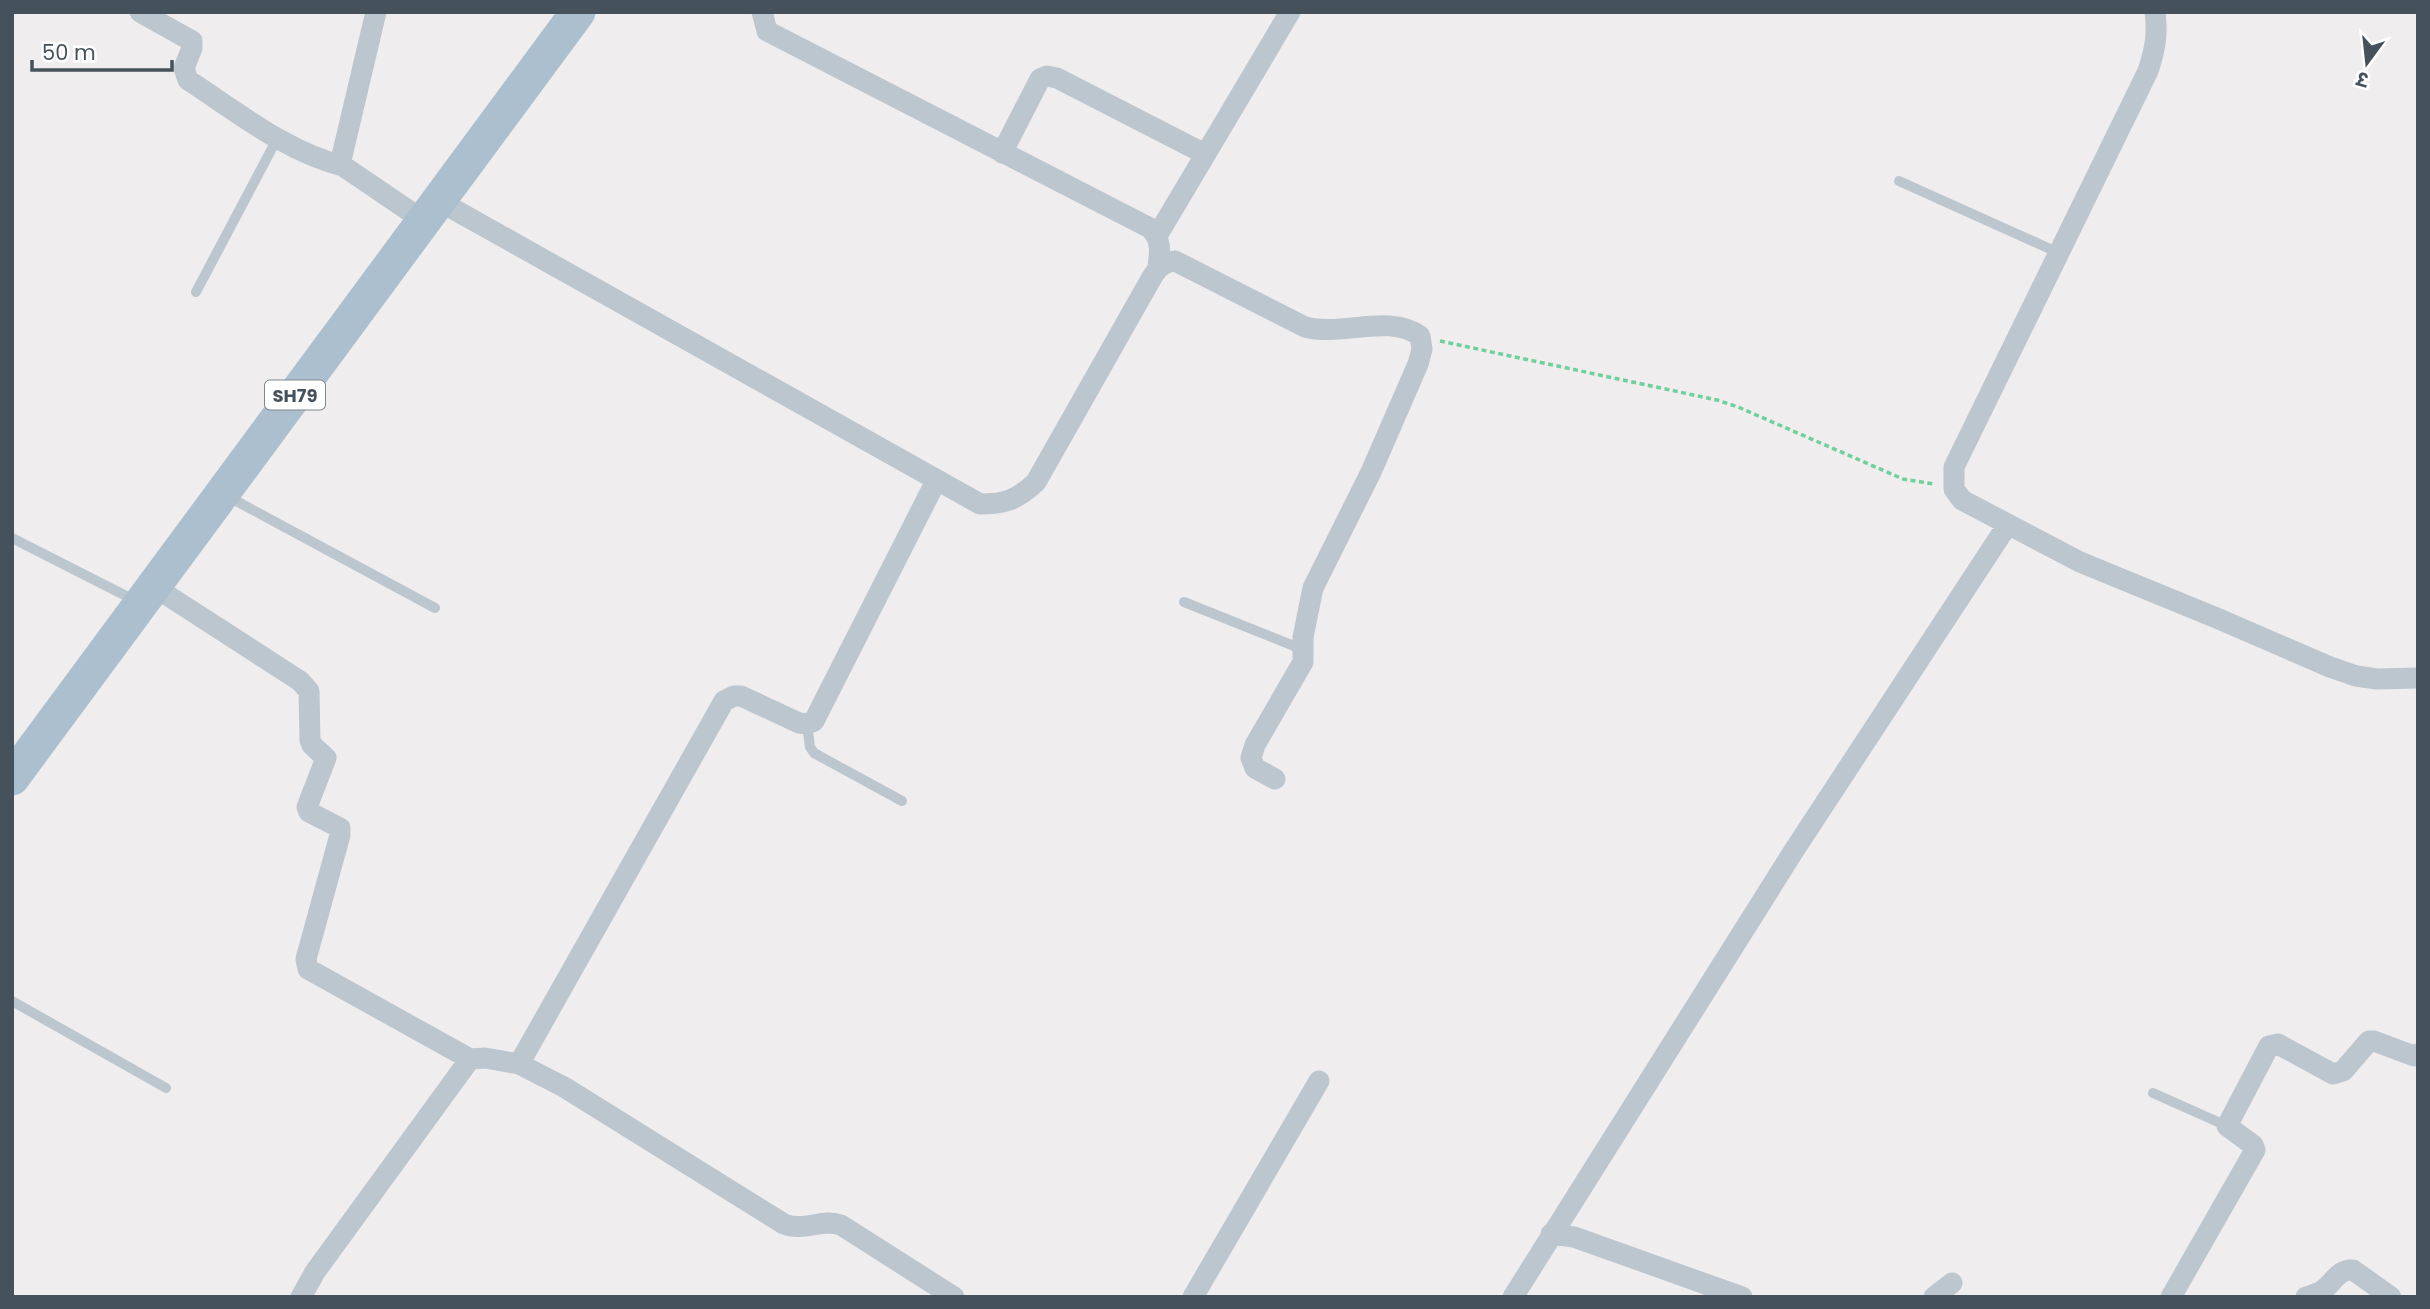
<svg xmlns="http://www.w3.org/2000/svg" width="2430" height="1309" viewBox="0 0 2430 1309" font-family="Poppins,'Noto Sans Devanagari',sans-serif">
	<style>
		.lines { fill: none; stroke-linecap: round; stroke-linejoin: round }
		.path { stroke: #70d09b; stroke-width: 3.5; stroke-dasharray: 5 3.5; stroke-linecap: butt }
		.service { stroke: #bbc6ce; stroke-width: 10 }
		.minor { stroke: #bbc6ce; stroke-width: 21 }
		.primary { stroke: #acbfce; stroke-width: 35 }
		.labels { text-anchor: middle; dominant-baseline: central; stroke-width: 7; stroke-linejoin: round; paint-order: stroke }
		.shield { fill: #fff; stroke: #7d868d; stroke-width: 2 }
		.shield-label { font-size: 18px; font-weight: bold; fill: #45525c }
	</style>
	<rect width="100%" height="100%" fill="#f0edee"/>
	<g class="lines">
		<path class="path" d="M1440,341L1717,400L1738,407L1903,479L1934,484"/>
		<path class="service" d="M1899,181L2059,253
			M196,292L278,137
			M225,495L435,608
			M12,538L138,602
			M1184,602L1304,650
			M807,724L810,747L814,753L902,801
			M12,1001L166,1088
			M2153,1093L2227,1126"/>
		<path class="minor" d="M140,12L192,41V48L184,68L188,80C236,111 286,152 343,166
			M376,12L341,160L343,166L424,221
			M762,12L767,31L1150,228C1162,240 1160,251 1158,267
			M2155,12C2158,34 2155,50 2148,71L1954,467V489L1962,500L2080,562L2219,619L2330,667L2356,676L2377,679L2418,678
			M1002,153L1040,79L1047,76L1057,78L1205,154
			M439,201L980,504C1005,504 1017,500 1036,482L1151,279C1157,269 1162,262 1175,261L1305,327C1342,337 1389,313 1420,336L1422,349L1418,364L1371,472L1313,588L1303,637V662L1255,745L1251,758L1255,768L1275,779
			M1157,236L1290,12
			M153,586L300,681L309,691L310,740L312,745L326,758L307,807L309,812L340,828V835L306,959L308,969L470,1059
			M519,1064L724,701L734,696H741L799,723L807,724L814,721L936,481
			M1551,1234L1574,1237L1742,1297
			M301,1297L315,1272L470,1059L485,1058L519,1064L564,1087L784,1224C805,1232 822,1218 841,1225L954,1297
			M1193,1297L1319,1081
			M1513,1297L1793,852L2008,524
			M1934,1297L1952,1283
			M2171,1297L2255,1150L2253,1145L2227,1126L2269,1046L2278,1044L2333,1074L2343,1071L2369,1041H2374L2414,1056L2418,1054
			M2306,1297C2312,1295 2318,1294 2323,1290C2334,1282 2338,1269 2353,1270L2391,1297"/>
		<path class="primary" d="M12,778L578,12"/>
	</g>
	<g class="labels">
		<rect class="shield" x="265" y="380.5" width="60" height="29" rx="5"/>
		<g class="shield-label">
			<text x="295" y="395">SH79</text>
		</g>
	</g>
	<rect width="2430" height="1309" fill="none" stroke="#45525c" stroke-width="28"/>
	<g transform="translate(2367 63) rotate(195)" stroke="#ffffff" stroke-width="5" paint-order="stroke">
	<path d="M0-5L12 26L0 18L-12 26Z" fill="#45525c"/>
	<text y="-10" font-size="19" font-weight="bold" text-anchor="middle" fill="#45525c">उ</text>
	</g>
	<path d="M32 60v10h140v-10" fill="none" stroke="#45525c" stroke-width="3.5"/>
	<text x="42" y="60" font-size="21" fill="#45525c" stroke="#ffffff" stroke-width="5" paint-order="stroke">50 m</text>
</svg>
